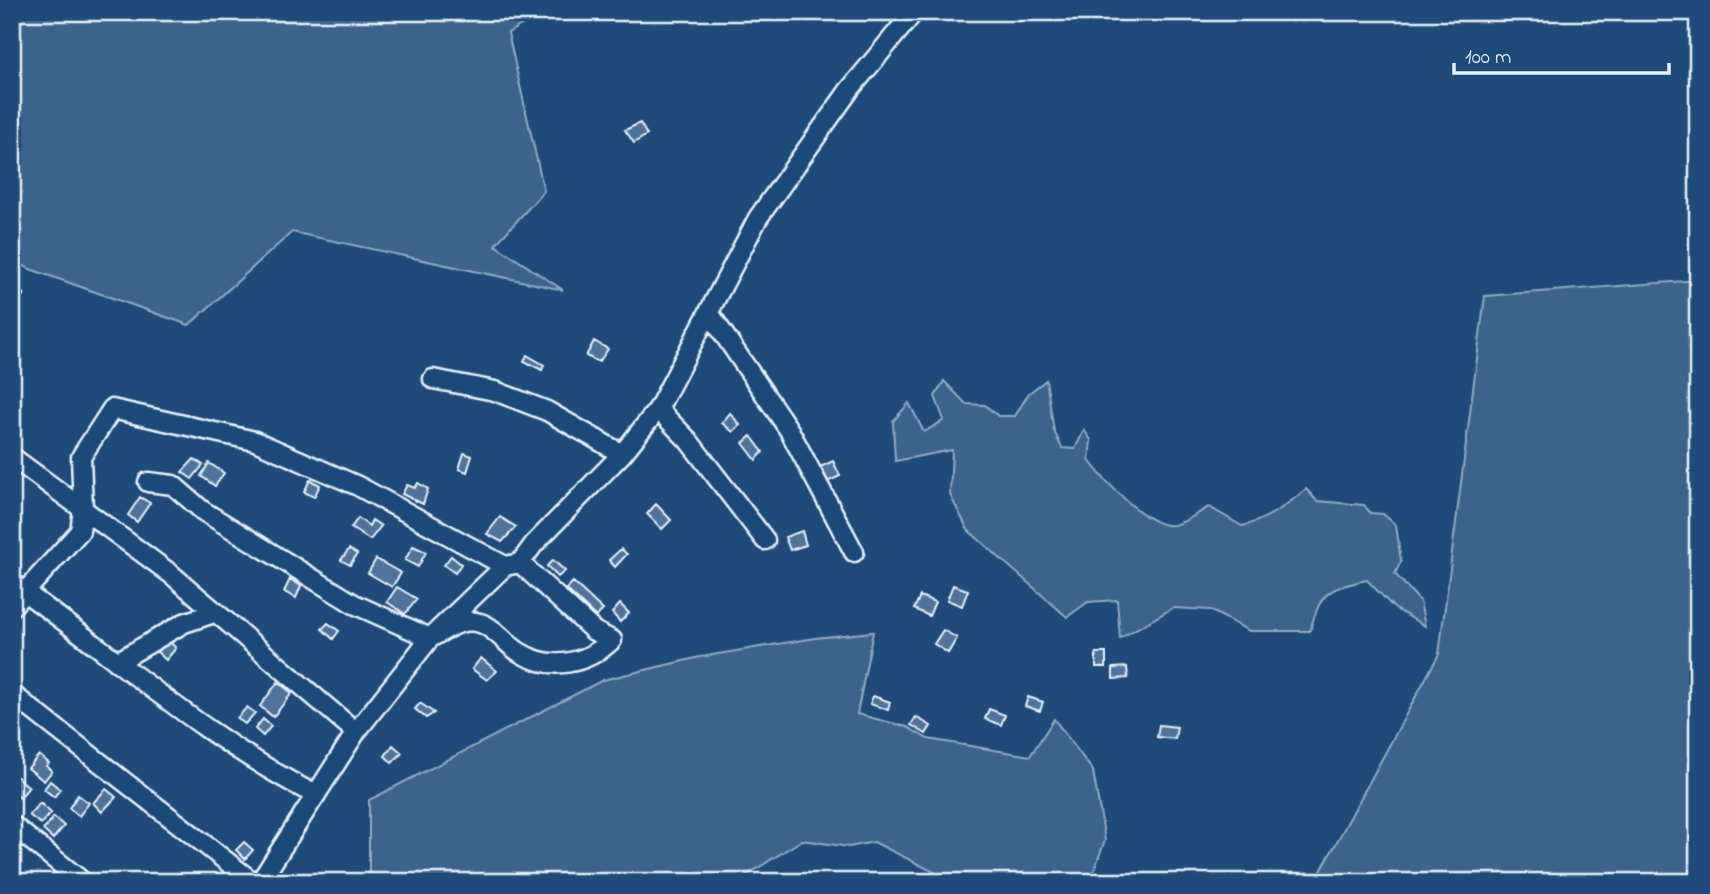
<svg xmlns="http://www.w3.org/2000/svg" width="1710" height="894" viewBox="0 0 1710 894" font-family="'Indie Flower',sans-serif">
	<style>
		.green { fill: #3c628c; stroke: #92aac2; stroke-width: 2 }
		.building { fill: #517399; stroke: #e8f1f8; stroke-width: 2 }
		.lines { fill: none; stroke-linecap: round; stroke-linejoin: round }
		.minor-casing { stroke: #e8f1f8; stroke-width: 23 }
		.minor { stroke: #1f4a7a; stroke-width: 18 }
	</style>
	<rect width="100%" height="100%" fill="#1f4a7a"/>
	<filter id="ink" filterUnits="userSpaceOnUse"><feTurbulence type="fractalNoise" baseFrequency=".0143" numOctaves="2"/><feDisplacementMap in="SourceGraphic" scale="14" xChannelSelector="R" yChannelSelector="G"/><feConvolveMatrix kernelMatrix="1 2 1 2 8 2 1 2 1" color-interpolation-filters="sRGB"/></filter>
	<g filter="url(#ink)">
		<path class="green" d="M12,12H543L508,33L544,191L495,245L563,290L292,232L189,325L30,269L12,259Z
			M1698,280V882H1315L1439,654L1485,296Z
			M1046,380L1054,431L1062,448L1075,449L1084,430L1091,440L1089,460C1102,479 1150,530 1174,525C1186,522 1198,513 1209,507L1242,526C1267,520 1287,505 1306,489L1317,501L1364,505L1370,513L1383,514L1396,525L1401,561L1395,574L1420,601L1425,626L1394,608L1367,580C1327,589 1321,591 1310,631H1249L1210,610L1173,608L1120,638L1117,600L1088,602L1067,617L968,530L950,495L952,450L895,461L893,421L909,403L924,432L944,420L935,396L944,381L966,404L985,405L998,416H1015L1029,393Z
			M873,632L857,714L907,727L928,739L1030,756L1054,719L1093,771L1105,840L1090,882H954L874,842L849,847L802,840L736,882H369V800L603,680L700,657L815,638Z"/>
		<path class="building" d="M640,123L647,135L634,143L625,130Z
			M15,288L24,294L16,305L12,302Z
			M594,341L608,349L599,362L586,356Z
			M527,355L544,365L542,370L524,361Z
			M730,413L740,425L733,432L722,423Z
			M751,436L763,452L756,460L743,443Z
			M464,453L472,456L467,472L459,469Z
			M194,459L203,465L192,479L182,472Z
			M833,461L840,476L825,483L818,468Z
			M209,463L224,473L215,486L201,476Z
			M310,480L320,485L314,497L304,492Z
			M418,483L428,489L423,504L402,494L407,485L415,488Z
			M140,497L150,503L137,522L128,515Z
			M656,504L671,520L662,529L647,514Z
			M500,517L516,527L502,542L487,534Z
			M358,518L369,526L372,520L381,526L370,540L351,528Z
			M802,531L806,545L790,550L785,537Z
			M413,546L426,552L418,567L405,560Z
			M349,549L357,554L350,565L341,560Z
			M621,549L627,554L615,567L609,560Z
			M451,556L461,564L455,573L444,565Z
			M376,559L401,573L392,587L368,573Z
			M553,560L565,571L558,577L547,566Z
			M290,579L301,586L296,598L284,592Z
			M573,582L603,610L596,617L566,589Z
			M953,585L968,590L962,606L947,600Z
			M397,587L417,599L405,614L387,602Z
			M920,596L935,602L929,616L914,609Z
			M620,604L629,613L620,622L612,613Z
			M328,623L339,631L333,639L322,629Z
			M943,630L957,638L948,653L934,644Z
			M168,640L176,648L166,660L157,652Z
			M1096,653H1106V667H1096Z
			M481,658L497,671L487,680L472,669Z
			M1127,667L1128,678L1113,679V668Z
			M278,682L292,693L273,717L260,706Z
			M873,696L890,702L888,710L870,704Z
			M1028,697L1043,702L1040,711L1025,706Z
			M420,703L434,713L426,718L415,709Z
			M247,707L255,713L245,724L237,718Z
			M989,709L1005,715L1001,725L985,719Z
			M916,717L931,726L926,734L911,725Z
			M263,719L271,726L263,736L255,729Z
			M1159,725L1177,727L1175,739L1157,737Z
			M393,745L402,753L392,763L385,756Z
			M39,755L49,763L46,766L52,771L44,781L28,768Z
			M16,776L29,787L20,798L12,791V781Z
			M50,781L60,789L54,797L44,789Z
			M106,789L116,797L102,812L93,803Z
			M78,795L89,803L79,816L69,808Z
			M40,803L51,813L41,824L29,815Z
			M54,817L64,826L53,839L43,830Z
			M244,842L253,850L245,859L236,850Z"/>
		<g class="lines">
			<defs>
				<path id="minor" d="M710,314L789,430L854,552
					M433,379L495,391L547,411L622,454
					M658,409L688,440L765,540
					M12,457L171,574L356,732
					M148,482L173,485L203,511L354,604L430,638C446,630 461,617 480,623C494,627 506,644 519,652C551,672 587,664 612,640L594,631L520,563
					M12,583C113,654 205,739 316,795
					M12,606L80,531L83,509L81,457L112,409L255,441L358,486L505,566
					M117,662L184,623L214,613
					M12,694L253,882
					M12,825L83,882
					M260,882L356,732L430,638L505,566L520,563L534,544L622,454L658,409L758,218L850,89L914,12"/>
			</defs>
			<use href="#minor" class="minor-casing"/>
			<use href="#minor" class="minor"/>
		</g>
	</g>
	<rect width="1710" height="894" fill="none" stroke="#1f4a7a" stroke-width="42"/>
	<rect x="21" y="21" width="1668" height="852" fill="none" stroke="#e8f1f8" stroke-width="2.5" filter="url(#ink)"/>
	<path d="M1454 63v10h215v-10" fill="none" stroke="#e8f1f8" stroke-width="3.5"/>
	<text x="1465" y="63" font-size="21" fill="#e8f1f8" stroke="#1f4a7a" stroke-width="5" paint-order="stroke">100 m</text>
</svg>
